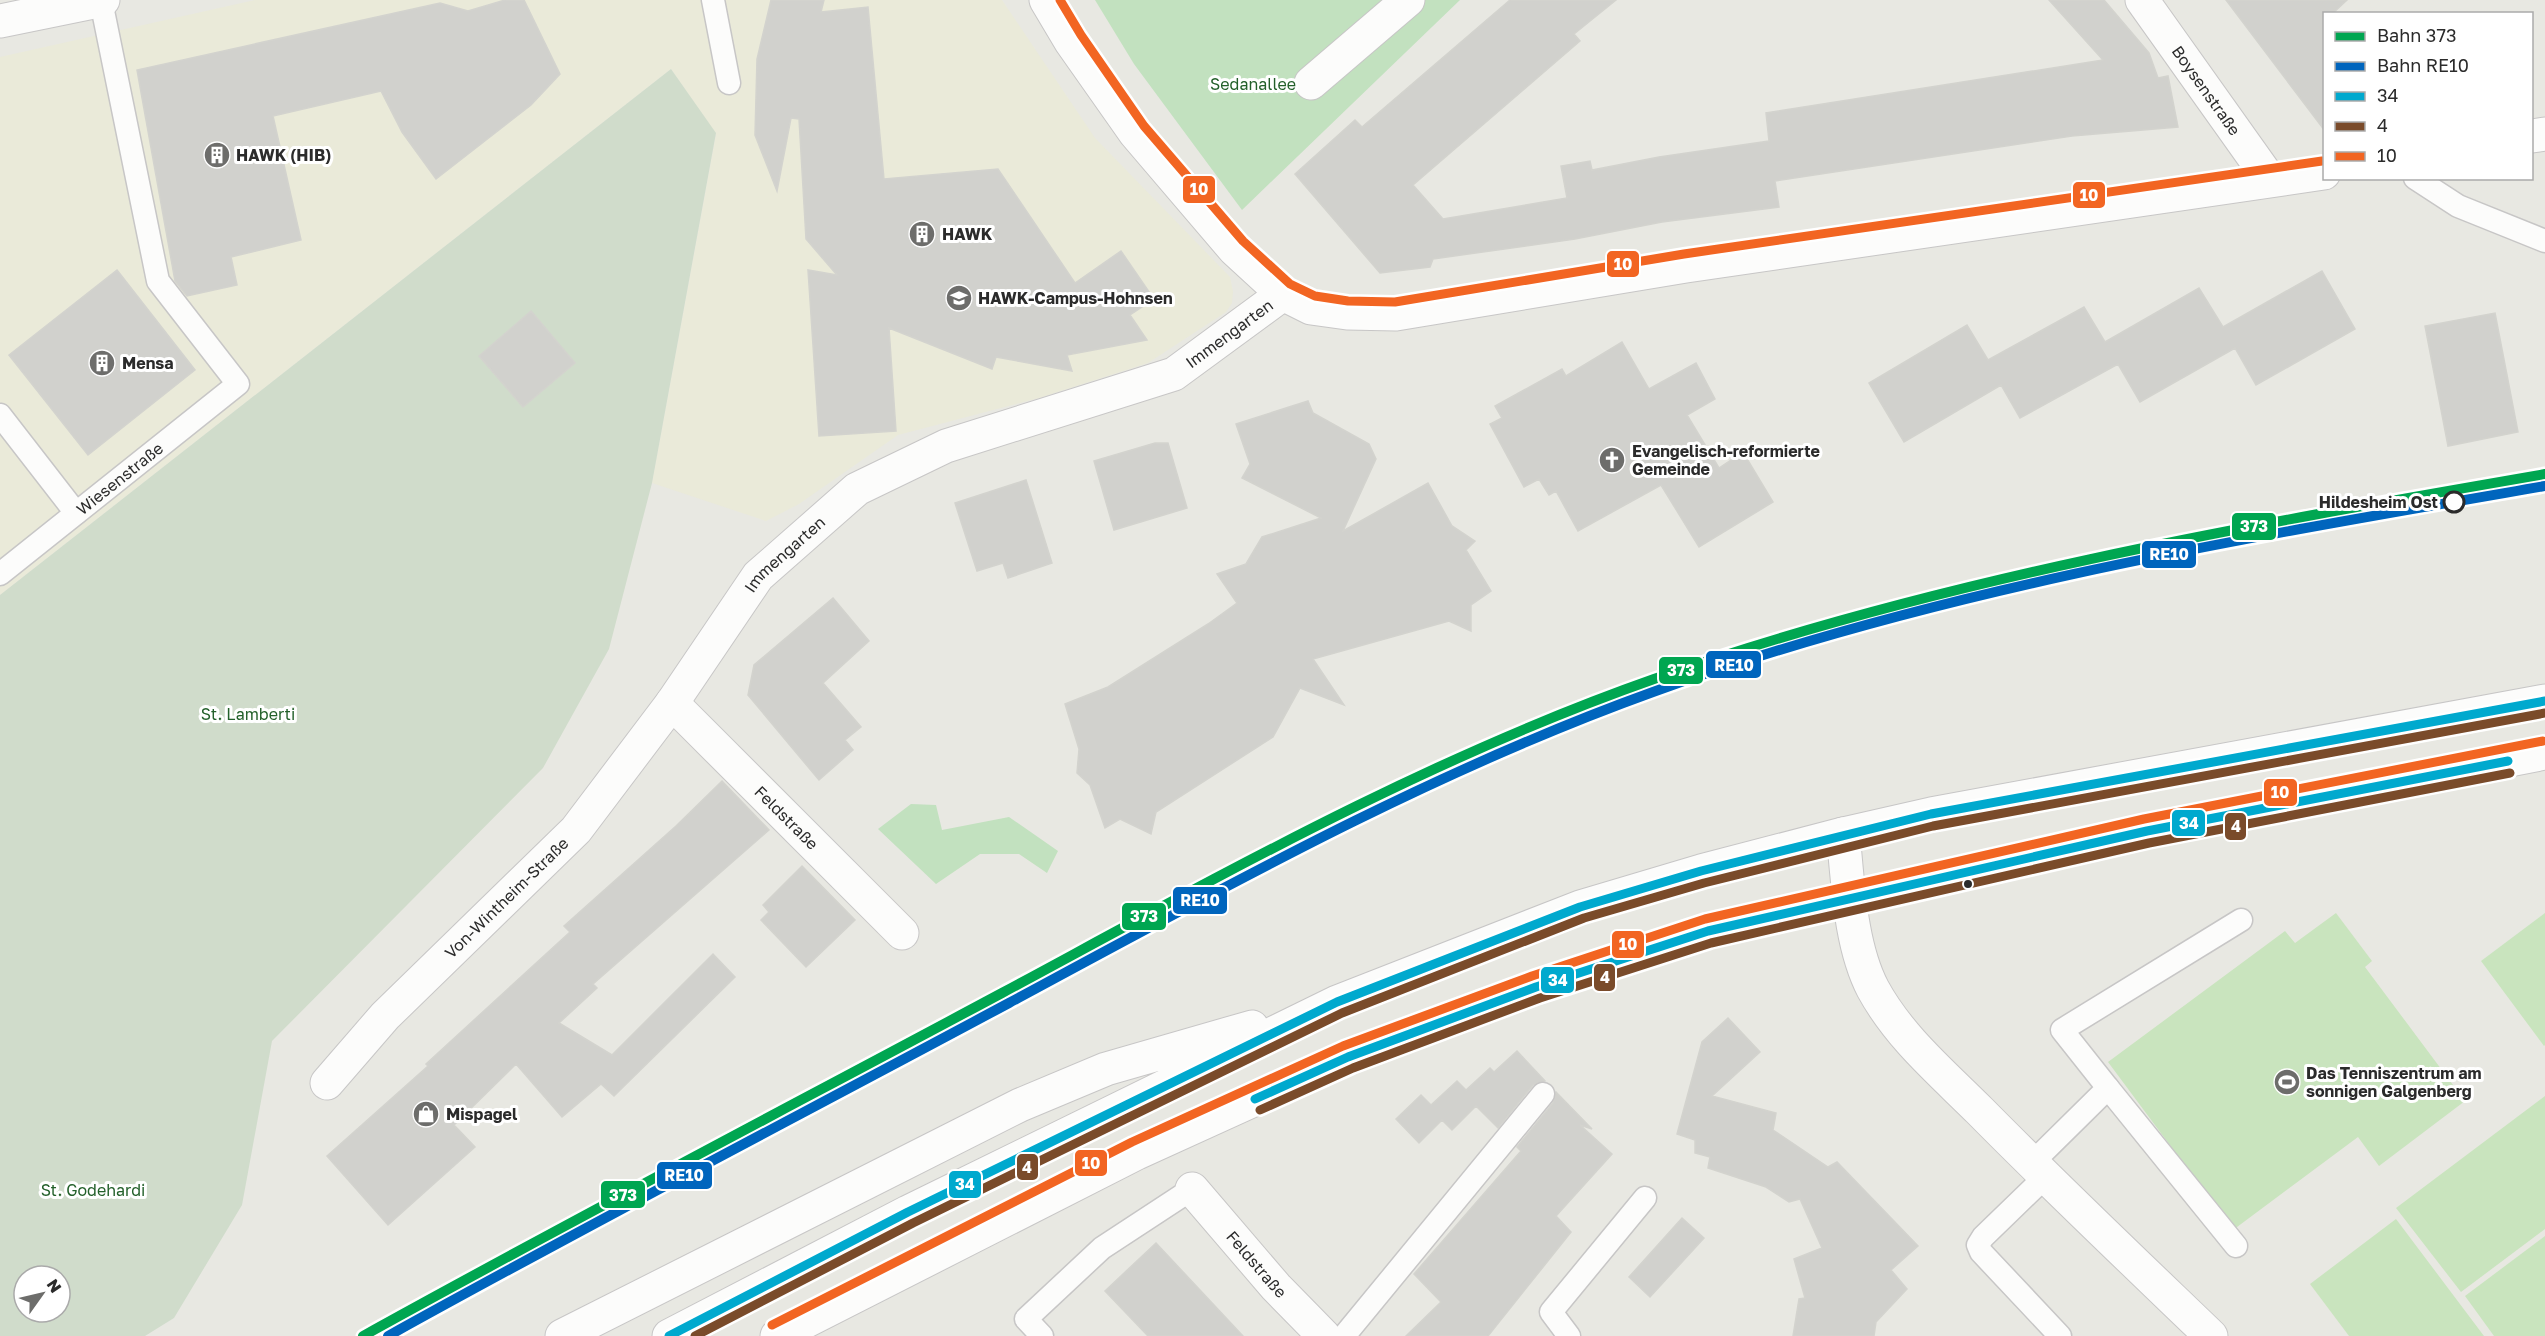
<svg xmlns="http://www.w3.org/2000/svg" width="2545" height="1336" viewBox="0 0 2545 1336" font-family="'Golos Text',sans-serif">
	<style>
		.education { fill: #eaead9 }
		.green { fill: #c2e1bf }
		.cemetery { fill: #d0dccb; fill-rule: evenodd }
		.pitch { fill: #c9e4be }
		.building { fill: #d1d1cd; stroke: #d3d3ce; stroke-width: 1.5 }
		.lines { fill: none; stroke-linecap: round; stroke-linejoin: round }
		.lane-casing { stroke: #c7c6c6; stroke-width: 25 }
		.street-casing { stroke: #c7c6c6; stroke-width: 35 }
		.secondary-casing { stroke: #c7c6c6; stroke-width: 35 }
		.lane { stroke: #fcfcfb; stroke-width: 22 }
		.street { stroke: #fcfcfb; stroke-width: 33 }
		.secondary { stroke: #fcfcfb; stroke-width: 33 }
		.bus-1-casing { stroke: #fff; stroke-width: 14 }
		.bus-2-casing { stroke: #fff; stroke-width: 14 }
		.bus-3-casing { stroke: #fff; stroke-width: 14 }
		.bus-1 { stroke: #00a9ce; stroke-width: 9 }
		.bus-2 { stroke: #7a4b2a; stroke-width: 9 }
		.bus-3 { stroke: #f26522; stroke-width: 9 }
		.rail-1-casing { stroke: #fff; stroke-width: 15 }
		.rail-2-casing { stroke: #fff; stroke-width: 15 }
		.rail-1 { stroke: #00a651; stroke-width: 10 }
		.rail-2 { stroke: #0065bd; stroke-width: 10 }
		.stop-dot { fill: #fff; stroke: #2b2b2b; stroke-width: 3 }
		.bus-dot { fill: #2b2b2b; stroke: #fff; stroke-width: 2 }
		.labels { text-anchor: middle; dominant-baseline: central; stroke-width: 6; stroke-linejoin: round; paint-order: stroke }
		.park-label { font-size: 16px; fill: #23602a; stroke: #fff }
		.street-label { font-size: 16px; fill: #2b2b2b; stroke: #fff }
		.poi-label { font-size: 16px; font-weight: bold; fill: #2b2b2b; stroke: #fff; text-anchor: start }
		.stop-label { font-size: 16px; font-weight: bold; fill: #2b2b2b; stroke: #fff; text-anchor: end }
		.line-badge { stroke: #fff; stroke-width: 2 }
		.badge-label { font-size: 16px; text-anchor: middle; font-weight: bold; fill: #fff }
	</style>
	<rect width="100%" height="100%" fill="#e8e8e2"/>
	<path class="education" d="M255,0H1002L1095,138L1230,277L1233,292L1232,303L1226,312L1148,363L1039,398L898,435L799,504L766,521L652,483L716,134L671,69L0,595V57Z"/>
	<path class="green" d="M1095,0H1460L1242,210L1134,64Z
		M911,804L936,805L942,830L1009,817L1058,851L1047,873L1019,854H980L936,884L878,829Z"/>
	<path class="cemetery" d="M671,69L716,133L652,483L609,649L543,768L272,1041L242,1205L174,1318L145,1336H0V595ZM24,1276H60V1312H24Z"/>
	<path class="pitch" d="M2336,913L2372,961L2365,967L2465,1101L2379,1166L2358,1137L2233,1230L2108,1062L2285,931L2295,943Z
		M2545,913V1045L2544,1046L2481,961Z
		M2545,1096V1229L2461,1292L2396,1208Z
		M2396,1219L2484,1336H2349L2310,1284Z
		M2545,1236V1336H2494L2465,1296Z"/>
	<path class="building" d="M505,0H524L560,74L531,105L436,179L402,132L381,91L273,116L301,240L231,257L237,285L187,296L175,281L137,70L440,3L468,11Z
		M771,0H824L821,12L868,7L884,179L998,169L1075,283L1121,251L1154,299L1130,315L1147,340L1067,355L1072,371L996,357L992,369L889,328L896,431L819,436L808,270L837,275L806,239L799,119L791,118L777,191L755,135L757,59Z
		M1510,0H1616L1574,34L1580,41L1413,185L1443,219L1567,198L1561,166L1590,161L1592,170L1659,157L1769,141L1766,113L2103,60L2049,0H2104L2149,53L2158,78L2168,76L2178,127L2072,136L1775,181L1779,207L1662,222L1575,239L1433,259L1430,267L1380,273L1295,174L1355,120L1362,127Z
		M2226,0H2347L2332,14H2325V131Z
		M117,270L195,370L88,455L9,355Z
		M2322,271L2355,329L2256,385L2235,348L2140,402L2118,364L2020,418L2001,385L1904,442L1869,383L1967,325L1988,360L2084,307L2105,342L2199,288L2223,327Z
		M531,311L575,363L523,407L479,356Z
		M2495,313L2518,432L2448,446L2425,326Z
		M1622,342L1649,389L1696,363L1715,399L1687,415L1719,468L1743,452L1773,502L1699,547L1661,485L1578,531L1556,491L1549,495L1539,479L1524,487L1490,424L1502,418L1495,406L1562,369L1566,376Z
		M1308,401L1313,413L1369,444L1376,459L1343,531L1428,483L1452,526L1475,541L1466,550L1491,591L1471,605V631L1449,621L1313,659L1344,705L1300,688L1273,737L1156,812L1151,834L1120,819L1105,828L1090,785L1077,773L1079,749L1065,704L1108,687L1208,624L1237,603L1217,574L1246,564L1262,537L1321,518L1242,478L1250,464L1236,424Z
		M1155,443H1168L1187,508L1114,530L1094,461Z
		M1026,480L1052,563L1008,578L1003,563L977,571L955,503Z
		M833,598L869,641L823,683L861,727L845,740L853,750L819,780L748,695L754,665Z
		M722,781L769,830L593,984L597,988L559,1023L612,1055L713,954L735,977L614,1096L601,1084L562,1117L516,1064L454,1125L475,1147L388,1225L327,1156L428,1066L426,1064L570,932L564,926L676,826Z
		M802,866L855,920L806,967L761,920L769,912L763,905Z
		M1728,1018L1760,1052L1712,1096L1776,1113L1773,1130L1828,1167L1837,1162L1918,1246L1891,1270L1907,1289L1876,1322L1874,1336H1793L1799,1299L1805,1298L1794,1259L1822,1248L1800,1199L1789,1202L1766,1187L1708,1168L1710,1157L1695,1153V1140L1677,1134L1702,1042Z
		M1517,1051L1545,1081L1533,1085L1498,1128L1476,1106L1452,1130L1442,1120L1419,1143L1396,1119L1421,1095L1431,1105L1457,1081L1466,1090L1490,1068L1494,1072Z
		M1556,1092L1592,1129L1580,1125L1612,1154L1556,1216L1571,1232L1488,1336H1406L1441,1302L1414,1274L1521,1151L1517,1147L1553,1103Z
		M1682,1218L1704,1238L1650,1297L1629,1277Z
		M1156,1243L1243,1336H1148L1105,1291Z"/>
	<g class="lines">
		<defs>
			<g id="lane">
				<path d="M713,0L729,83"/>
				<path d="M2415,178L2458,206L2545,241"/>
				<path d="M0,415L76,513"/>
				<path id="s1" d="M0,574L238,384L158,281L101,1"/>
				<path d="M2108,1088L2236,1246"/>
				<path d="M2032,1163L2108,1088L2062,1030L2241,920"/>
				<path d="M2045,1177L1983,1237L1978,1245L1981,1252L2060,1336"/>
				<path d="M1042,1336L1026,1319L1102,1248L1192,1189"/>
				<path d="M1344,1336L1543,1094"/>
				<path d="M1569,1336L1551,1312L1645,1198"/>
			</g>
			<g id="street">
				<path id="s2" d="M2142,0L2270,180"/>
				<path d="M0,21L103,0"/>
				<path d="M1311,83L1408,0"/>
				<path id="s3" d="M672,703L902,933"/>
				<path d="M1843,834C1848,882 1850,945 1873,989C1899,1037 1942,1073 1980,1111C2056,1188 2134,1262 2211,1336"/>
				<path id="s4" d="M327,1083L385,1016L576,830L672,703L758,576L857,489L946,446L1174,374L1283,294"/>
				<path id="s5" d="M1192,1189L1276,1287L1324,1336"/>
			</g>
			<path id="secondary" d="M1046,0L1071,42L1135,133L1234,249L1283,294L1311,308L1347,313L1396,314L1686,266L2324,173
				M2532,136L2545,134
				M562,1336L1020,1105L1106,1069L1252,1027
				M669,1336L908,1212L1337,1002L1580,907L1701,871L1843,834L1931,814L2545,701
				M777,1336L1137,1153L1348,1057L1536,987L1708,931L2147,831L2545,753"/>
		</defs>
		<use href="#lane" class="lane-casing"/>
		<use href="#street" class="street-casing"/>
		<use href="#secondary" class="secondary-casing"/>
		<use href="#lane" class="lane"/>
		<use href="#street" class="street"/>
		<use href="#secondary" class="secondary"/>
		<defs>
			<path id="bus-1" d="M1255,1099L1348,1057L1536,987L1708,931L2147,831L2508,761
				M669,1336L908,1212L1337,1002L1580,907L1701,871L1931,814L2545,701"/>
			<path id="bus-2" d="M1260,1110L1353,1068L1540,998L1711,943L2149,843L2510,773
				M695,1336L913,1223L1342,1013L1584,918L1704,883L1933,826L2545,713"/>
			<path id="bus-3" d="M1060,0L1081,35L1144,126L1243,241L1290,284L1315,296L1348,301L1395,302L1684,254L2322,161
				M772,1325L1132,1142L1343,1046L1532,976L1705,919L2144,819L2543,741"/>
		</defs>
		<use href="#bus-1" class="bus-1-casing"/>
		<use href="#bus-2" class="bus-2-casing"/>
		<use href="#bus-3" class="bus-3-casing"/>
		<use href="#bus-1" class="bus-1"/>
		<use href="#bus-2" class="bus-2"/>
		<use href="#bus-3" class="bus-3"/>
		<defs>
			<path id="rail-1" d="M363,1336C574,1219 789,1107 1002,993C1214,879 1426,759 1654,679C1942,578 2245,526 2545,474"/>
			<path id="rail-2" d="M388,1336C593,1222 802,1114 1009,1003C1219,890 1428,773 1653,692C1941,588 2245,538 2545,486"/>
		</defs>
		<use href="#rail-1" class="rail-1-casing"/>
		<use href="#rail-2" class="rail-2-casing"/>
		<use href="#rail-1" class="rail-1"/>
		<use href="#rail-2" class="rail-2"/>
	</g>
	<defs>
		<symbol id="building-disc" viewBox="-11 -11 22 22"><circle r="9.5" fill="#6d6d6b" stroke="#fff"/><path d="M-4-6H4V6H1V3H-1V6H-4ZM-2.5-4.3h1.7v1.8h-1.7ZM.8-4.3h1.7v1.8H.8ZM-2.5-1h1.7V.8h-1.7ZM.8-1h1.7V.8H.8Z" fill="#fff"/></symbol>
		<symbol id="university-disc" viewBox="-11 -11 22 22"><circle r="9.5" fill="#6d6d6b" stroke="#fff"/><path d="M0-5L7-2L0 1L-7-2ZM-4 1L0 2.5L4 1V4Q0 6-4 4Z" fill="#fff"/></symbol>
		<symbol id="church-disc" viewBox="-11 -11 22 22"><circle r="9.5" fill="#6d6d6b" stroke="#fff"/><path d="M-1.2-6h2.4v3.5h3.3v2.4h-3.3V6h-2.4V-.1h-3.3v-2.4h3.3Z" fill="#fff"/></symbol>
		<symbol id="stadium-disc" viewBox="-11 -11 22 22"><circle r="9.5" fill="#6d6d6b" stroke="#fff"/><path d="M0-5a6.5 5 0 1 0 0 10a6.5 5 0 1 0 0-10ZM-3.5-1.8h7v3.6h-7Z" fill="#fff"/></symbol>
		<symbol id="shop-disc" viewBox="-11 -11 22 22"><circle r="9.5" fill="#6d6d6b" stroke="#fff"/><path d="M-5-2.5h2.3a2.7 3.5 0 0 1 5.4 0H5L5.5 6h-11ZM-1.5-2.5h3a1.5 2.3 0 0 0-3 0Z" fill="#fff"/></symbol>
	</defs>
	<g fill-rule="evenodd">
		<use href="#building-disc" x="202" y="140" width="30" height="30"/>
		<use href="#building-disc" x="907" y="219" width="30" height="30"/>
		<use href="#university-disc" x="944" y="283" width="30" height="30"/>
		<use href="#building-disc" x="87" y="348" width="30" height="30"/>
		<use href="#church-disc" x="1597" y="445" width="30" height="30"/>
		<use href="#stadium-disc" x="2272" y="1067" width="30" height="30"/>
		<use href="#shop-disc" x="411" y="1099" width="30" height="30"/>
	</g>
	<circle class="stop-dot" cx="2454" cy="502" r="10"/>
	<circle class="bus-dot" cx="1968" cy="884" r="5"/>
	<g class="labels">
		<g class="park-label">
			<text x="1253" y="84">Sedanallee</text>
			<text x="248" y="714">St. Lamberti</text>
			<text x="93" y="1190">St. Godehardi</text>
		</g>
		<g class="street-label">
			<text stroke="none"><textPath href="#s2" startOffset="111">Boysenstraße</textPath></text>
			<text stroke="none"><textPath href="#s4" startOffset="1206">Immengarten</textPath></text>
			<text stroke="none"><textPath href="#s1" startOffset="153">Wiesenstraße</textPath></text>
			<text stroke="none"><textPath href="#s4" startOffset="702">Immengarten</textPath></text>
			<text stroke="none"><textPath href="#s3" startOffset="162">Feldstraße</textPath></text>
			<text stroke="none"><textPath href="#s4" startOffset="258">Von-Wintheim-Straße</textPath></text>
			<text stroke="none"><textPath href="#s5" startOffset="99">Feldstraße</textPath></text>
		</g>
		<g class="poi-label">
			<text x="236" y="155">HAWK (HIB)</text>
			<text x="942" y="234">HAWK</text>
			<text x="978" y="298">HAWK-Campus-Hohnsen</text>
			<text x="122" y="363">Mensa</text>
			<text x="1632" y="451">Evangelisch-reformierte<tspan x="1632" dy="18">Gemeinde</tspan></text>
			<text x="2306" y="1073">Das Tenniszentrum am<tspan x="2306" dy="18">sonnigen Galgenberg</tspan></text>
			<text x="446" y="1114">Mispagel</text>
		</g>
		<g class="stop-label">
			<text x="2438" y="502">Hildesheim Ost</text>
		</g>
	</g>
	<g class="line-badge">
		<rect x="1182" y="175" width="34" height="29" rx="6" fill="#f26522"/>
		<rect x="2072" y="181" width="34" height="28" rx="6" fill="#f26522"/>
		<rect x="1606" y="250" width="34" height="28" rx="6" fill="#f26522"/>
		<rect x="2231" y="512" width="46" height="29" rx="6" fill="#00a651"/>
		<rect x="2141" y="540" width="56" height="29" rx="6" fill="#0065bd"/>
		<rect x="1705" y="650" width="57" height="29" rx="6" fill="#0065bd"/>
		<rect x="1658" y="656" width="46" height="29" rx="6" fill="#00a651"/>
		<rect x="2263" y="778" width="35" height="29" rx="6" fill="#f26522"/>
		<rect x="2171" y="809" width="35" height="28" rx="6" fill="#00a9ce"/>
		<rect x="2224" y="812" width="23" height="29" rx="6" fill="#7a4b2a"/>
		<rect x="1172" y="886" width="56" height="29" rx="6" fill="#0065bd"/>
		<rect x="1121" y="902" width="46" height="29" rx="6" fill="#00a651"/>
		<rect x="1611" y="930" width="34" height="29" rx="6" fill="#f26522"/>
		<rect x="1593" y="963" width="23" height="29" rx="6" fill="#7a4b2a"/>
		<rect x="1540" y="966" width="35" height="28" rx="6" fill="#00a9ce"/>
		<rect x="1074" y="1149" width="34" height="28" rx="6" fill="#f26522"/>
		<rect x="1016" y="1153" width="23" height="28" rx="6" fill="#7a4b2a"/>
		<rect x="656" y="1161" width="57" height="29" rx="6" fill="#0065bd"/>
		<rect x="948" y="1170" width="34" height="29" rx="6" fill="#00a9ce"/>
		<rect x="600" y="1180" width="46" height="29" rx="6" fill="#00a651"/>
	</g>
	<g class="badge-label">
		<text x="1199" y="195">10</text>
		<text x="2089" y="201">10</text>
		<text x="1623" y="270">10</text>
		<text x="2254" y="532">373</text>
		<text x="2169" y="560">RE10</text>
		<text x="1734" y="671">RE10</text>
		<text x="1681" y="676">373</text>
		<text x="2280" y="798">10</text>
		<text x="2189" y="829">34</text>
		<text x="2236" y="832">4</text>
		<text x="1200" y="906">RE10</text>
		<text x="1144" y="922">373</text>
		<text x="1628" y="950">10</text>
		<text x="1605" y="983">4</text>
		<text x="1558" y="986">34</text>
		<text x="1091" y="1169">10</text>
		<text x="1027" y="1173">4</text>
		<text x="684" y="1181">RE10</text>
		<text x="965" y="1190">34</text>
		<text x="623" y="1201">373</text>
	</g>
	<rect x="2323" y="12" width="210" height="168" fill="#ffffff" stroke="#aaaaaa" stroke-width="1.5"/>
	<rect x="2335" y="32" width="30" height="9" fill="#00a651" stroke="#aaaaaa" stroke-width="1.5"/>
	<text x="2377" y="42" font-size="18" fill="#2b2b2b">Bahn 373</text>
	<rect x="2335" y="62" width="30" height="9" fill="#0065bd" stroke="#aaaaaa" stroke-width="1.5"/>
	<text x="2377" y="72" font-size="18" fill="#2b2b2b">Bahn RE10</text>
	<rect x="2335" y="92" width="30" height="9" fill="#00a9ce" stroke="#aaaaaa" stroke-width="1.5"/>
	<text x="2377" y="102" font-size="18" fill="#2b2b2b">34</text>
	<rect x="2335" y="122" width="30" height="9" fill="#7a4b2a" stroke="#aaaaaa" stroke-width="1.5"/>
	<text x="2377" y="132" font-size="18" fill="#2b2b2b">4</text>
	<rect x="2335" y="152" width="30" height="9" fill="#f26522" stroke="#aaaaaa" stroke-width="1.5"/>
	<text x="2377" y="162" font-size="18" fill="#2b2b2b">10</text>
	<g transform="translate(42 1294) rotate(56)"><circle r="28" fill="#ffffff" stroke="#aaaaaa" stroke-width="1.5"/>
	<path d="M0-4.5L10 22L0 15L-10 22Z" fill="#6d6d6b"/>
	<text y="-9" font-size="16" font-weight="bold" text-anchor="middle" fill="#2b2b2b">N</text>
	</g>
</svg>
